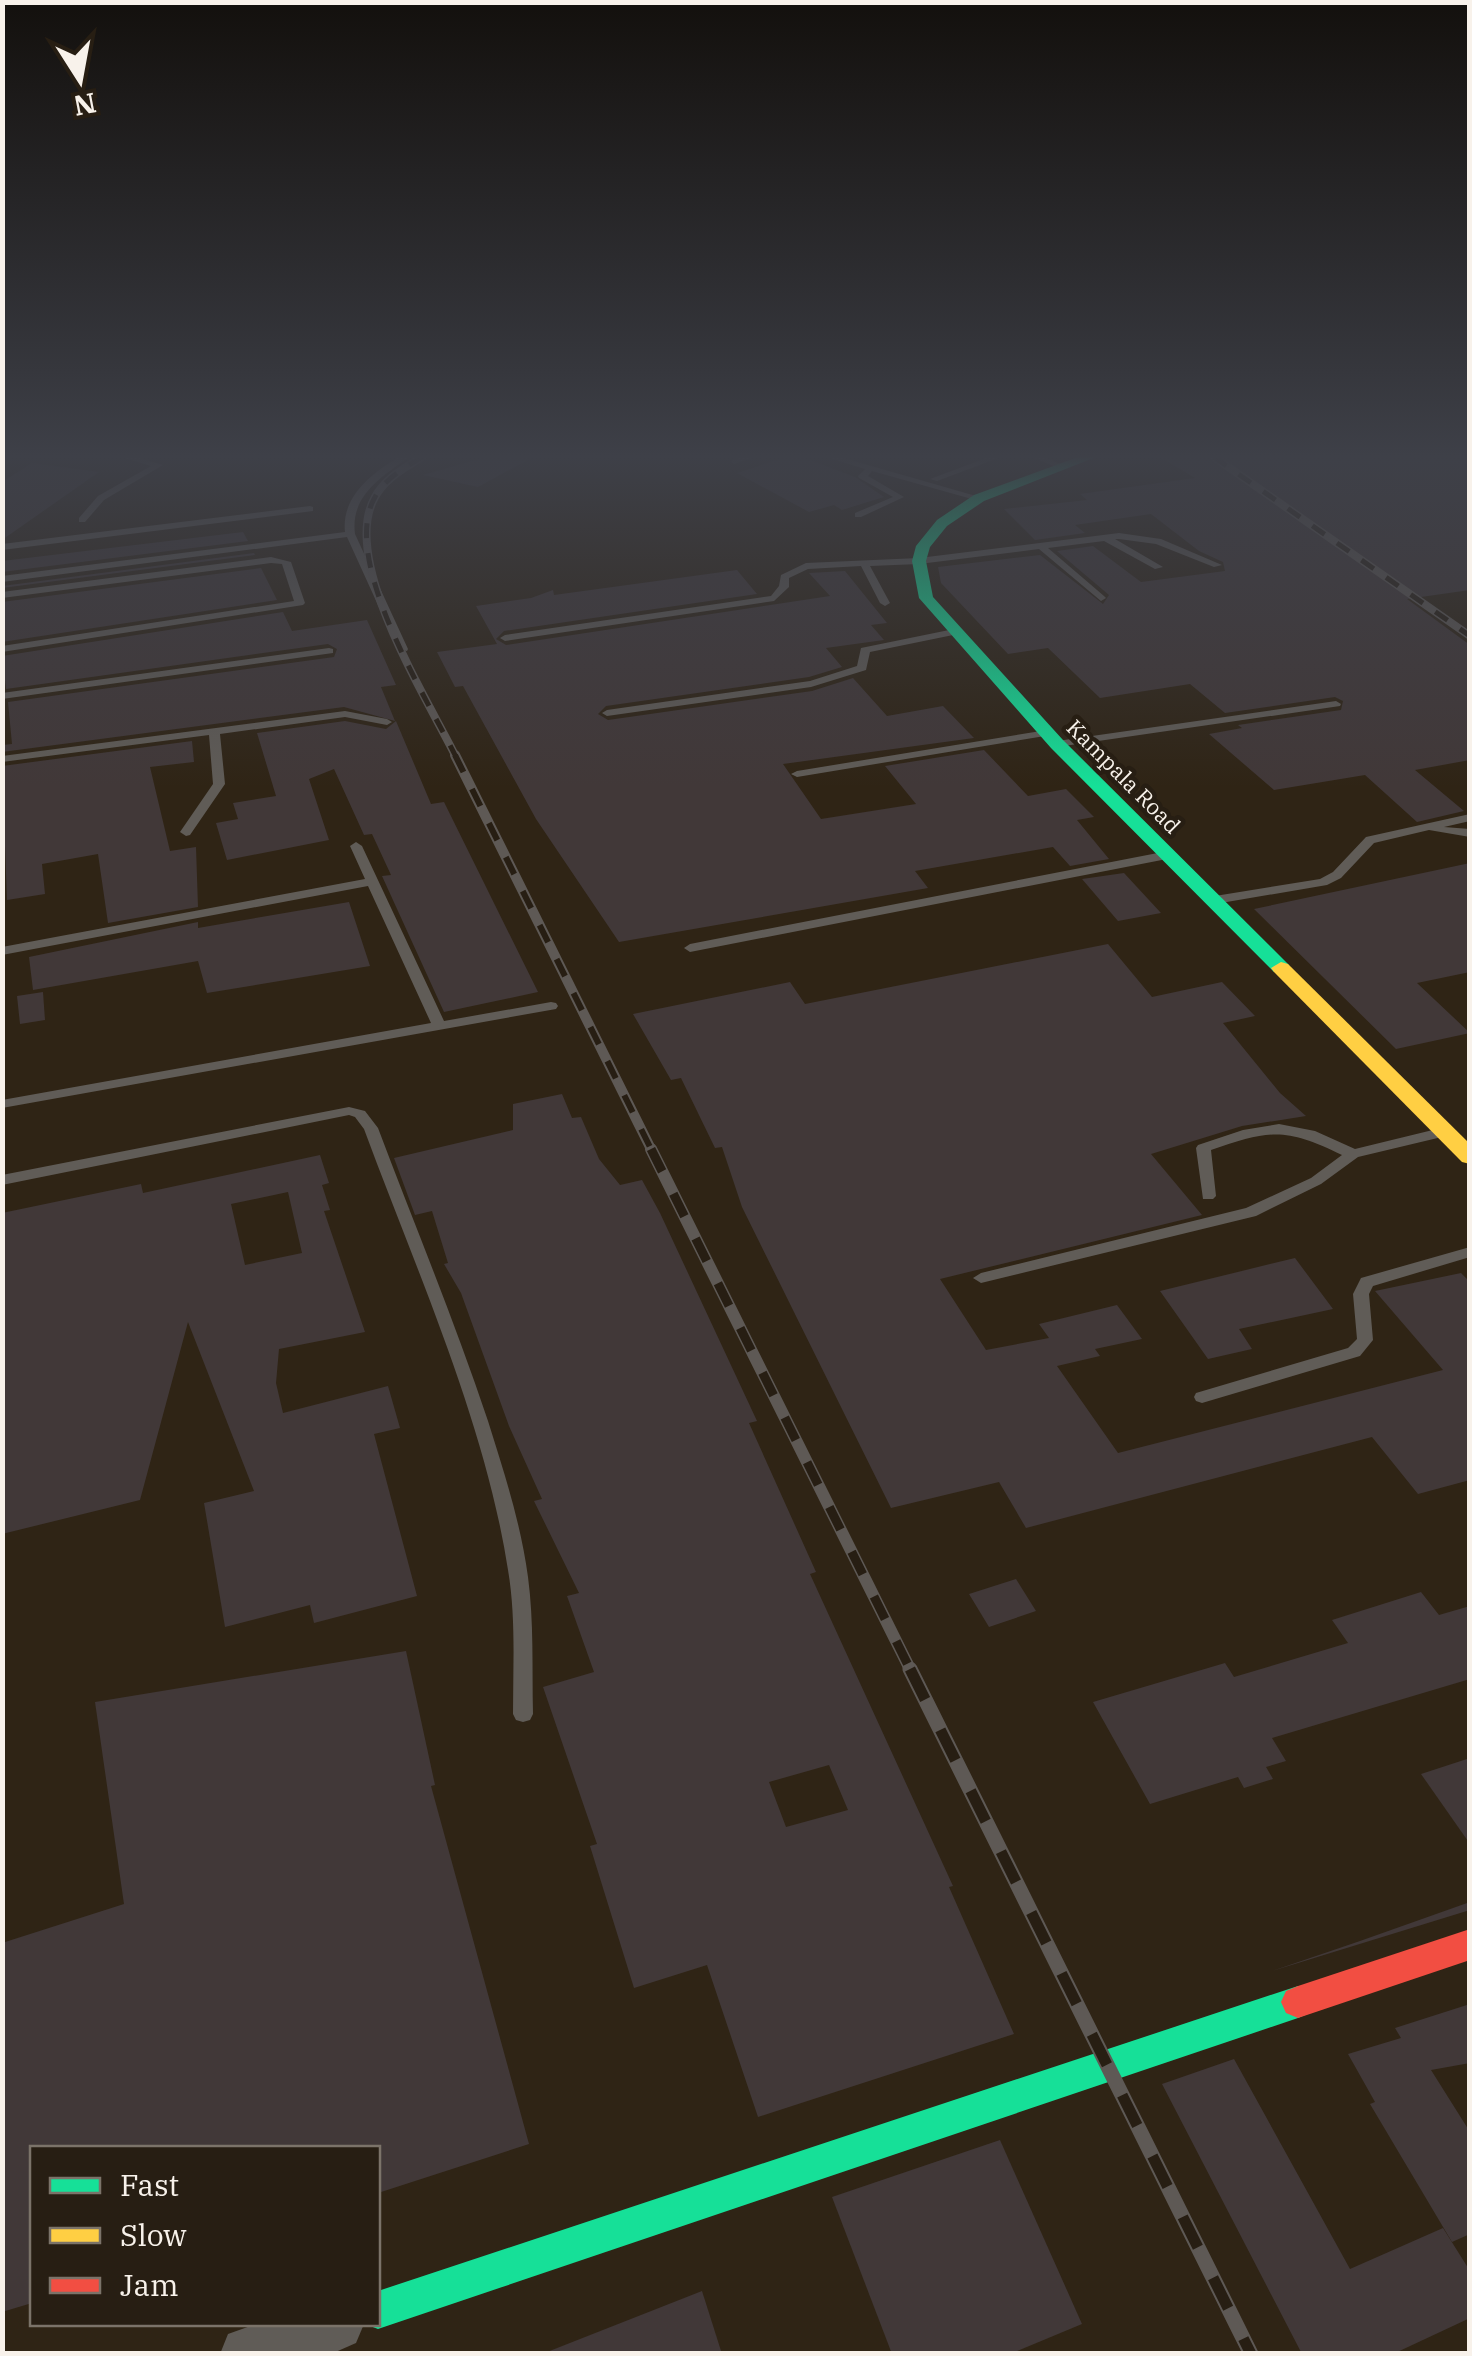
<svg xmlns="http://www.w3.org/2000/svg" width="1472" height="2356" font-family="'IBM Plex Serif',serif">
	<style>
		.built { fill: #2f2415; fill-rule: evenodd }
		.building { fill: #413838; fill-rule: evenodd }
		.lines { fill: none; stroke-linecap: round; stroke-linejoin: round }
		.lane { fill: #605c57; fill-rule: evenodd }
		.street { fill: #605c57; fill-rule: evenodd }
		.fast { fill: #16e098; fill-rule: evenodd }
		.slow { fill: #ffcf43; fill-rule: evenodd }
		.jam { fill: #f24e42; fill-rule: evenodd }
		.rail-far3-casing { stroke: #5e5955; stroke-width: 8 }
		.rail-far2-casing { stroke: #5e5955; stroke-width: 10 }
		.rail-far1-casing { stroke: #5e5955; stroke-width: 12 }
		.rail-casing { stroke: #5e5955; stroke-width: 15 }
		.rail-far3 { stroke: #271e13; stroke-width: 5; stroke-dasharray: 15; stroke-linecap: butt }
		.rail-far2 { stroke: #271e13; stroke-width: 6; stroke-dasharray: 19; stroke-linecap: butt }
		.rail-far1 { stroke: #271e13; stroke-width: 9; stroke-dasharray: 25; stroke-linecap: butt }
		.rail { stroke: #271e13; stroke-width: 11; stroke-dasharray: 34; stroke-linecap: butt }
		.labels { text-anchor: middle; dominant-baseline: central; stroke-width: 9; stroke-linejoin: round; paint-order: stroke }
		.far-street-label { font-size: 22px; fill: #f8f2eb; stroke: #271e13 }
	</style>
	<rect width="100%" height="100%" fill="#221d18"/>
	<path class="built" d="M3 457H1469V2353L3 2354ZM32 2148H378V2324H32Z"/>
	<g class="building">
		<path d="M486 457H533L478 487 423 475Z"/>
		<path d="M786 457H802L855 477 884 497 842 510 834 505 809 512 737 473Z"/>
		<path d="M1160 457H1470V590L1407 599 1470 645V760L1415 770 1464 811 1417 822 1365 775 1274 790 1209 734 1242 728 1238 725 1341 710 1343 701 1335 697 1225 713 1190 684 1100 698 1048 648 1008 654 941 583 938 567 1040 555 1103 604 1109 595 1057 551 1093 546 1141 582 1225 571 1223 562 1199 551 1151 514 1075 525 1085 533 1035 540 1004 509 1087 500 1080 494 1195 478Z"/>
		<path d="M32 463 99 472 2 540V482Z"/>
		<path d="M243 532 248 541 2 572V561Z"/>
		<path d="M254 553 255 555 2 588V586Z"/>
		<path d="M261 568 277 600 2 642V602Z"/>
		<path d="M737 570 757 594 504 631 496 639 506 645 830 596 809 573 845 571 887 623 871 625 884 640 826 648 842 667 809 677 606 706 598 714 608 720 812 691 853 678 887 716 943 706 974 738 783 764 821 819 916 804 885 766 984 750 1028 796 1066 789 1094 817 1077 820 1109 859 1070 866 1053 847 915 871 928 888 619 942 536 819 463 686 455 687 437 652 497 644 476 606 531 598 553 590 554 595Z"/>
		<path d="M283 612 292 631 367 620 396 685 381 687 395 721 344 707 2 752V745L12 744 8 702 334 657 337 649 328 644 6 689 2 656Z"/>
		<path d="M345 721 386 729 396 721 431 804 444 802 538 992 444 1012 382 876 391 875 372 834 364 835 334 769 309 779 329 840 227 860 216 823 238 819 233 803 276 796 257 733Z"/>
		<path d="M192 741 194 762 150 767 170 851 196 847 198 907 108 923 98 854 42 864 45 894 7 900 2 766Z"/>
		<path d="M1470 863V972L1417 983 1470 1033 1396 1049 1254 909Z"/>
		<path d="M1124 873 1161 913 1118 921 1082 879Z"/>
		<path d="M349 902 370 966 207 993 198 961 33 990 29 957 198 922V928Z"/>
		<path d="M1108 944 1152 997 1222 982 1255 1016 1223 1023 1280 1093 1306 1116 1242 1126 1151 1154 1202 1215 940 1279 986 1350 1049 1338 1039 1324 1117 1305 1142 1339 1095 1349 1100 1356 1057 1366 1118 1453 1443 1370 1375 1291 1461 1273 1470 1282V1480L1418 1494 1372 1437 1026 1528 999 1482 891 1508 742 1207 722 1147 715 1148 681 1078 671 1080 633 1014 790 982 805 1004Z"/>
		<path d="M43 992 45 1020 20 1024 17 996Z"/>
		<path d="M562 1094 572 1118 581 1117 599 1159 620 1185 642 1180 660 1213 757 1421 749 1423 816 1572 810 1574 953 1886 949 1887 1014 2034 758 2117 707 1965 634 1988 590 1846 597 1844 543 1687 594 1672 567 1596 579 1593 534 1501 542 1499 509 1426 461 1293 444 1264 448 1263 432 1211 415 1215 394 1158 513 1130V1104ZM829 1765 848 1810 786 1827 769 1782Z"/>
		<path d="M320 1155 329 1183 322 1185 330 1210 324 1211 365 1332 279 1349 276 1383 283 1413 388 1386 400 1428 374 1434 417 1596 314 1623 310 1605 225 1627 204 1503 254 1491 188 1322 140 1500 2 1534V1213L141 1184 143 1193ZM288 1192 302 1253 245 1265 231 1204Z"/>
		<path d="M1295 1258 1333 1309 1239 1329 1252 1349 1208 1359 1160 1291Z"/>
		<path d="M1016 1579 1036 1611 989 1627 969 1594Z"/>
		<path d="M1421 1592 1439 1615 1470 1606V1679L1272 1738 1286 1761 1266 1767 1273 1779 1244 1788 1238 1777 1150 1804 1093 1702 1225 1663 1234 1677 1348 1643 1332 1620Z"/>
		<path d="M406 1651 435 1785 431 1786 529 2144 378 2193V2148H32V2303L2 2312V1943L124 1904 95 1702Z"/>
		<path d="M1470 1758V1844L1421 1774Z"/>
		<path d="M1470 1902V1910L1272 1971 1360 1941Z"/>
		<path d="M1470 2004V2063L1431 2070 1470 2132V2234L1452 2242 1370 2104 1375 2102 1348 2054 1401 2038 1395 2028Z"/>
		<path d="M1234 2059 1350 2269 1443 2228 1470 2271V2318L1393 2354H1302L1162 2084Z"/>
		<path d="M1000 2140 1082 2324 1010 2354H892L832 2197Z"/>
		<path d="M702 2291 722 2354H547V2352Z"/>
	</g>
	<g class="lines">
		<g class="lane">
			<path d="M2 457H13L2 460Z"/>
			<path d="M121 457H136L163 465 104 500 85 522H79V518L98 496 151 466Z"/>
			<path d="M399 457H409C382 477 350 495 355 534L408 649 407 651 398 649 347 537 2 582V576L345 532C341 497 372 473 399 457Z"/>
			<path d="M740 457H754L734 464 730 461Z"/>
			<path d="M826 457H840L983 498 979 501 872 471 868 476 904 497 861 517H855V513L893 497 859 478 858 476 865 469Z"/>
			<path d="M989 457H1001L937 481 930 479Z"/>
			<path d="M1032 457H1044L1065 466 1058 468Z"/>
			<path d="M310 506 313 507V511L2 550V544Z"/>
			<path d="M1119 533 1161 539 1222 565 1214 567 1156 544 1119 539H1115L1163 567 1155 569 1104 541 1048 548 1104 596 1106 598 1101 601 1039 549 919 564 870 566 890 603 885 606 880 603 861 566 808 569 789 578V587L774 601 505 641 500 638 505 635 771 596 779 586 781 575 806 563 919 558Z"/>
			<path d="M271 557 291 562 305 603 303 605 2 652V646L294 601 282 564 271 563 2 598V592Z"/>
			<path d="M954 629 958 630V634L870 652 866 670 811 687 607 716 602 713 607 710 810 681 857 666 861 648Z"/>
			<path d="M329 648 333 649V653L2 699V693Z"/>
			<path d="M1336 701 1341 704 1340 706 1057 747 1051 744 1057 741Z"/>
			<path d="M345 711 387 719 392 722 387 725 345 717 220 734 225 784 190 835 186 836 180 832 213 784 209 735 2 762V756Z"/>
			<path d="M1047 730 1051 731V735L797 777 791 774 797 771Z"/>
			<path d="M1470 814V821L1444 827 1470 829V837L1429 830 1374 843 1341 878 1327 885 1215 904 1209 900 1215 896 1320 879 1333 872 1366 837Z"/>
			<path d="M356 842 362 846 444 1021 551 1002 556 1003 558 1006 556 1009 2 1108V1100L431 1023 368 886 2 955V947L365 879 350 846Z"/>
			<path d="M1168 851 1172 852V858L690 952 684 948 690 944Z"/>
			<path d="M349 1107 365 1111 378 1128C415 1226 455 1322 488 1421 504 1472 521 1524 528 1577 534 1622 532 1668 533 1714L530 1720 523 1722 516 1720 513 1714C513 1666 516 1617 508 1570 485 1421 416 1270 364 1129L355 1117 349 1115 2 1185V1175Z"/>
			<path d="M1279 1124 1315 1131 1355 1149 1441 1128 1448 1133 1446 1136 1358 1157 1321 1184 1256 1216 981 1283 973 1278 981 1273 1246 1208 1311 1178 1342 1155C1285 1127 1270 1130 1211 1150L1216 1196 1213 1199H1203L1196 1148 1198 1145 1243 1130Z"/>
			<path d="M1470 1247V1257L1373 1286 1369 1294 1373 1340 1360 1356 1202 1403 1196 1401 1194 1397 1196 1393 1348 1348 1357 1339 1353 1294 1361 1278Z"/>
		</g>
		<path class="street" d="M256 2324H364L356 2343 331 2354H220L228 2334Z"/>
		<g class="fast">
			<path d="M1078 457H1096L984 501 947 526 930 547 926 561 933 597 1063 740 1288 964 1291 968 1288 972H1274L1051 748 919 598 912 561 916 546 937 520 974 495Z"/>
			<path d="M1298 1986 1310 1991 1315 2002 1310 2013 1298 2018 378 2329 365 2324H378V2291Z"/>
		</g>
		<path class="slow" d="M1281 962 1288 964 1470 1144V1164L1462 1162 1274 972 1271 968Z"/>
		<path class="jam" d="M1470 1929V1960L1298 2018 1286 2013 1281 2002 1286 1991 1298 1986Z"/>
		<g class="rail-far3-casing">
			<g id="rail-far3">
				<path d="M422 457C405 468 385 478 375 497 339 560 427 698 456 757"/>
				<path d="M1214 457 1470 636"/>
			</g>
		</g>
		<g class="rail-far2-casing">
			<path id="rail-far2" d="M455 755 652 1151"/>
		</g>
		<g class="rail-far1-casing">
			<path id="rail-far1" d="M651 1149 911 1671"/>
		</g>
		<g class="rail-casing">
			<path id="rail" d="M910 1669 1251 2354"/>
		</g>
		<use href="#rail-far3" class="rail-far3"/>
		<use href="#rail-far2" class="rail-far2"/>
		<use href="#rail-far1" class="rail-far1"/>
		<use href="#rail" class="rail"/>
	</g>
	<linearGradient id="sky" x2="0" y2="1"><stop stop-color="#13100d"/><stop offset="0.58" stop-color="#3e4048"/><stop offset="1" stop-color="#3e4048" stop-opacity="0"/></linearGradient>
	<rect width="1472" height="787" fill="url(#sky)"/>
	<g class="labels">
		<g class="far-street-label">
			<text transform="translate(1124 776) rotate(45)">Kampala Road</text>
		</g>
	</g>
	<rect width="1472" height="2356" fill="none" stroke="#f8f2eb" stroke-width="10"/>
	<rect x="30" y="2146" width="350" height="180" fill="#271e13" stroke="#7b7369" stroke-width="2.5"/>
	<rect x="50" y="2178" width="50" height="15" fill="#16e098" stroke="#7b7369" stroke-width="2.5"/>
	<text x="120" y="2196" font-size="30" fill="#f8f2eb">Fast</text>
	<rect x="50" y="2228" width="50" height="15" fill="#ffcf43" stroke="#7b7369" stroke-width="2.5"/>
	<text x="120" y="2246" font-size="30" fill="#f8f2eb">Slow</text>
	<rect x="50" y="2278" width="50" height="15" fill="#f24e42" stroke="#7b7369" stroke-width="2.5"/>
	<text x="120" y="2296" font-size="30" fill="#f8f2eb">Jam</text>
	<g transform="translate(80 80) rotate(169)" stroke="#271e13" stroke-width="8" paint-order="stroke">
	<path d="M0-8L18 38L0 25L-18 38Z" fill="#f8f2eb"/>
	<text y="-15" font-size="28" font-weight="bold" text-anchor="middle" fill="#f8f2eb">N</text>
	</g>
</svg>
